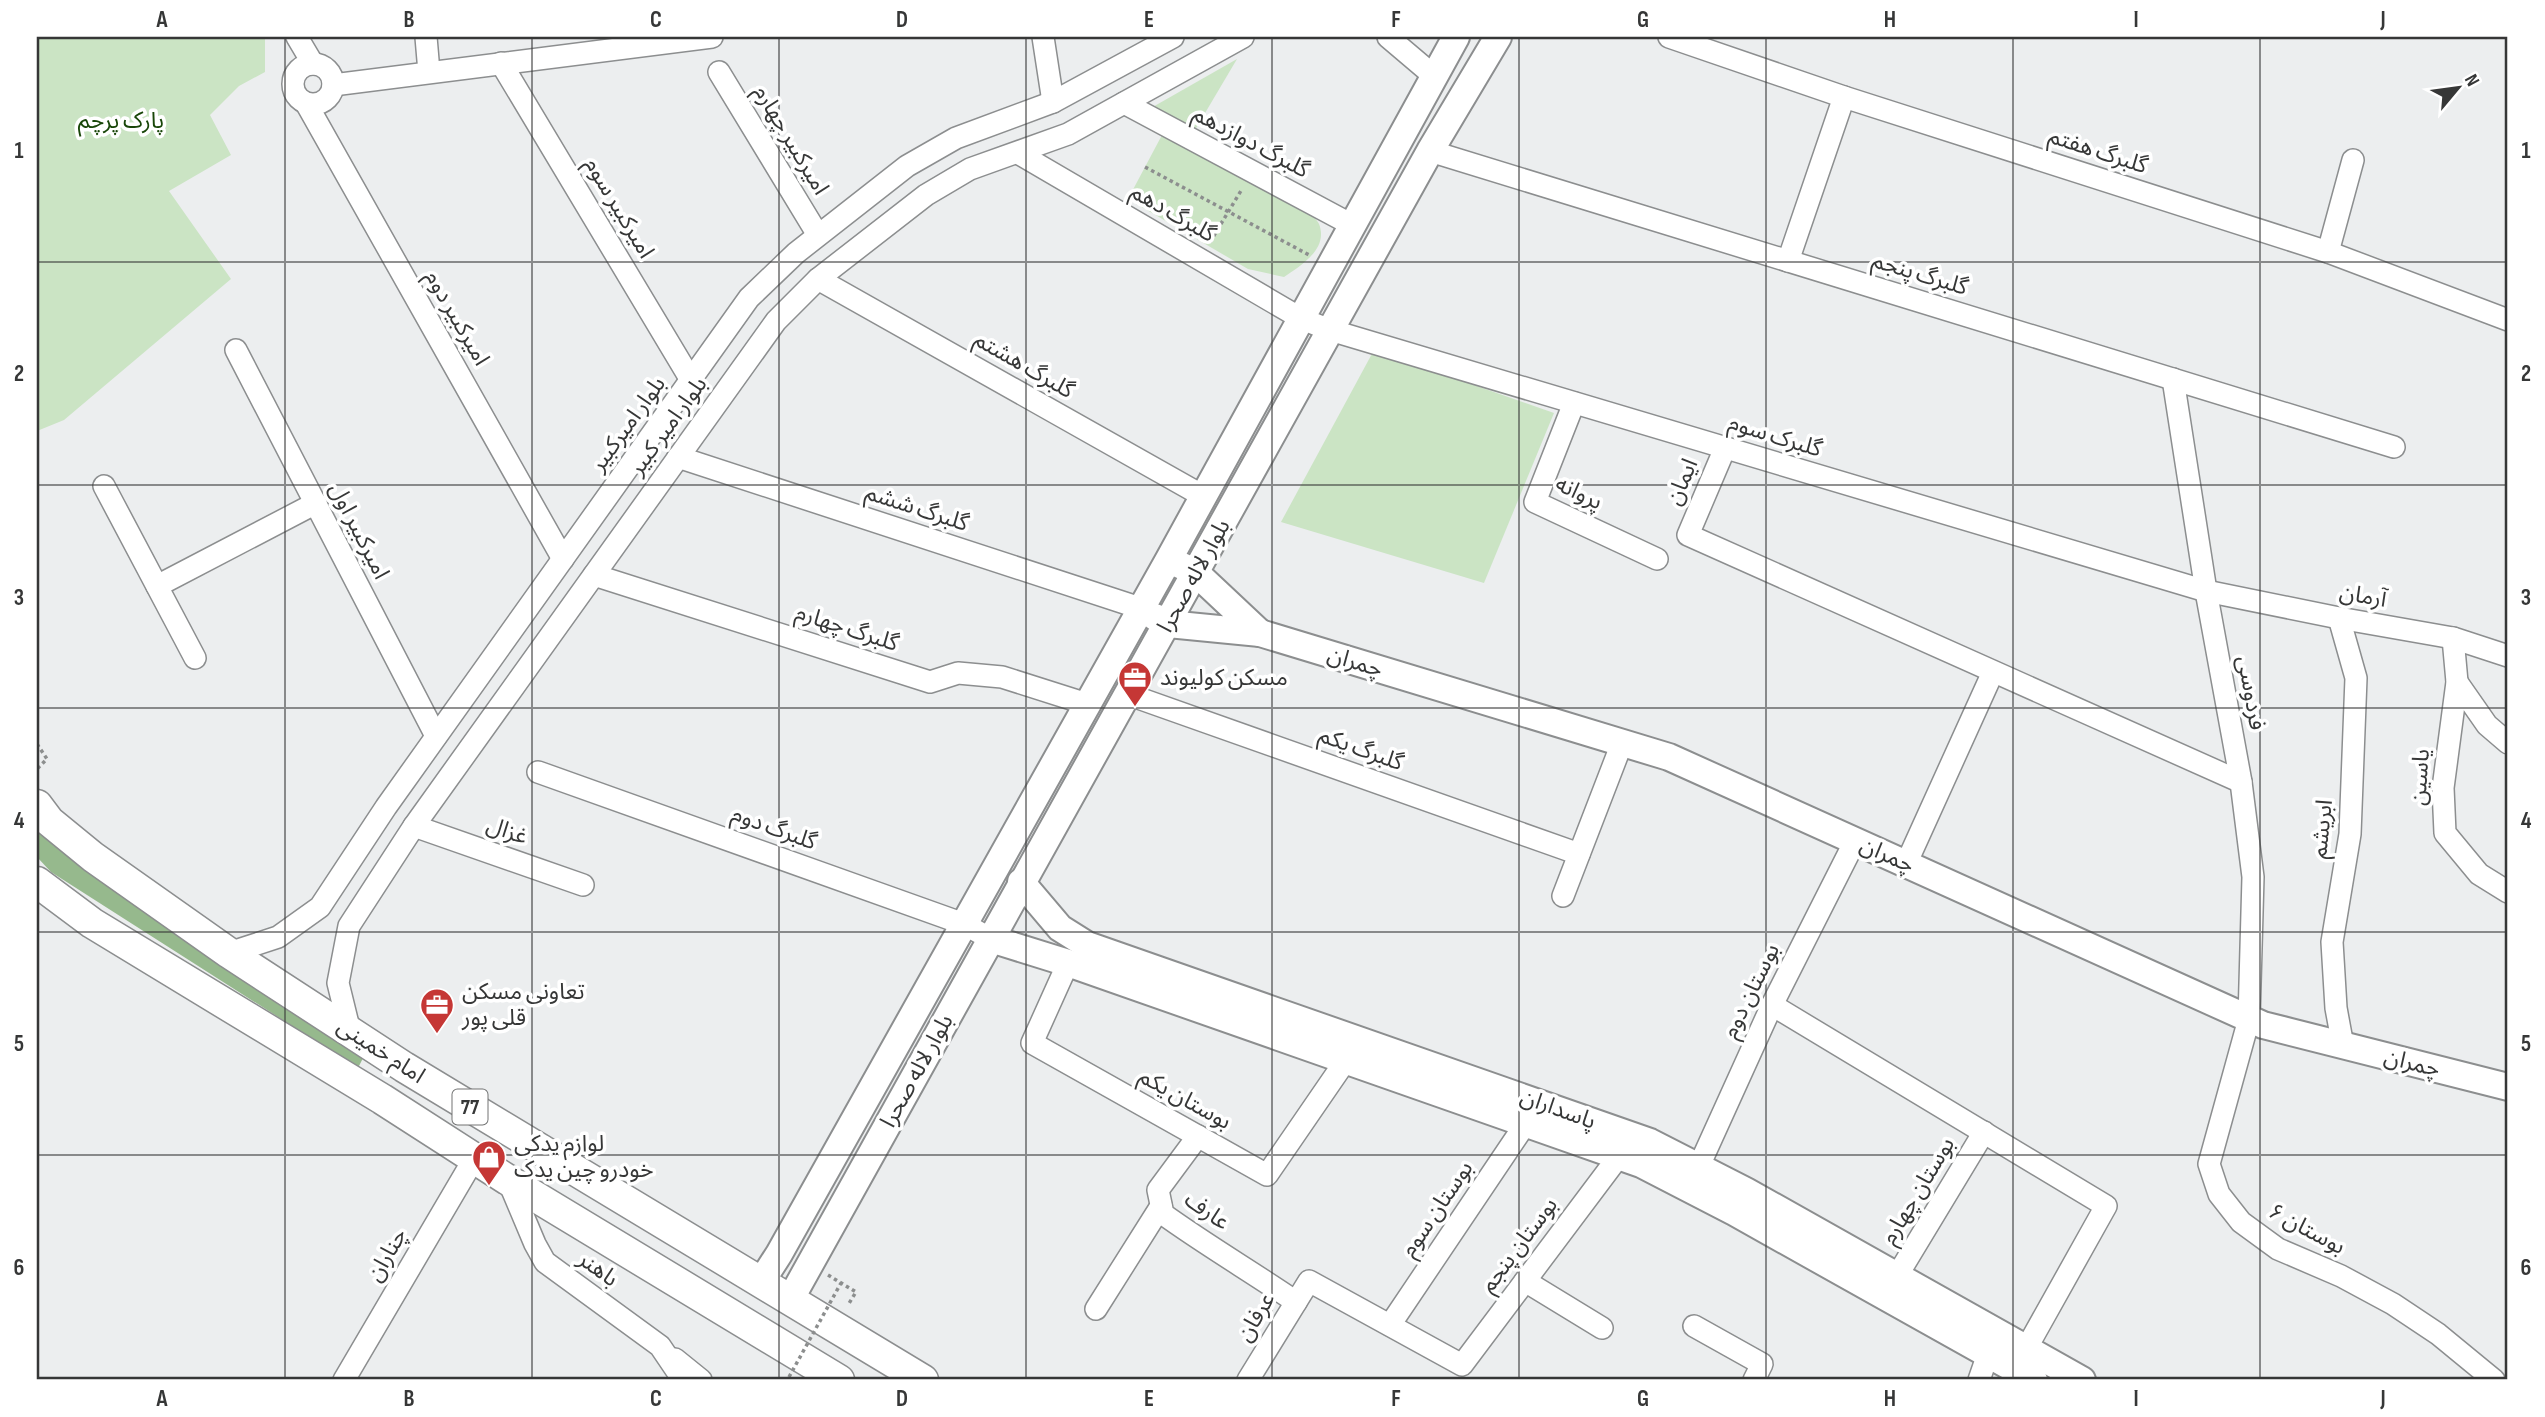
<svg xmlns="http://www.w3.org/2000/svg" width="2545" height="1417" font-family="'Sofia Sans Condensed','Noto Sans Arabic',sans-serif">
	<style>
		.green { fill: #cbe4c4 }
		.forest { fill: #96b98d }
		.lines { fill: none; stroke-linecap: round; stroke-linejoin: round }
		.minor-casing { stroke: #8c8e8f; stroke-width: 24 }
		.major-casing { stroke: #8c8e8f; stroke-width: 30 }
		.highway-casing { stroke: #8c8e8f; stroke-width: 33 }
		.path { stroke: #8c8e8e; stroke-width: 3.5; stroke-dasharray: 3.5 3.5; stroke-linecap: butt }
		.minor { stroke: #fff; stroke-width: 21 }
		.major { stroke: #fff; stroke-width: 26 }
		.highway { stroke: #fff; stroke-width: 30 }
		.path-bridge { stroke: #8c8e8e; stroke-width: 3.5; stroke-dasharray: 3.5 3.5; stroke-linecap: butt }
		.grid { fill: none; stroke: #363737; stroke-width: 2; stroke-opacity: 0.55 }
		.labels { text-anchor: middle; dominant-baseline: central; stroke-width: 7; stroke-linejoin: round; paint-order: stroke }
		.shield { fill: #fff; stroke: #727373; stroke-width: 2 }
		.shield-label { font-size: 21px; font-weight: bold; fill: #363737 }
		.park-label { font-size: 23px; fill: #184608; stroke: #fff }
		.street-label { font-size: 23px; fill: #363737; stroke: #fff }
		.poi-label { font-size: 23px; fill: #363737; stroke: #fff; text-anchor: start }
		.neatline { fill: none; stroke: #363737; stroke-width: 2.5 }
		.grid-label { font-size: 23px; text-anchor: middle; font-weight: bold; fill: #363737 }
	</style>
	<rect width="100%" height="100%" fill="#eceeef"/>
	<g class="green">
		<path d="M37 37H265V72L239 86 210 115 231 155 169 191 231 279 64 420 37 431Z"/>
		<path d="M1237 59 1195 130 1151 108Z"/>
		<path d="M1162 135 1304 208C1308 212 1317 219 1319 224 1329 249 1300 266 1284 277L1248 269 1128 199Z"/>
		<path d="M1374 350 1554 413 1484 583 1281 522Z"/>
	</g>
	<path class="forest" d="M37 827 53 845 365 1054 358 1068 51 872 37 857Z"/>
	<g class="lines">
		<g class="minor-casing">
			<g id="minor">
				<path d="M297 37 313 64"/>
				<path d="M426 37 429 72"/>
				<path d="M1043 37 1053 102"/>
				<path d="M1388 37 1434 76"/>
				<path d="M1669 37 1844 97 2328 252 2508 320"/>
				<path d="M501 63 691 380"/>
				<circle cx="313" cy="84" r="20"/>
				<path d="M719 72 818 235"/>
				<path d="M333 85 712 37"/>
				<path d="M306 103 563 559"/>
				<path d="M1124 103 1354 226"/>
				<path d="M1430 151 2394 447"/>
				<path d="M1018 153 1302 319 1330 330 2206 591 2339 618 2453 638 2508 656"/>
				<path d="M2328 252 2353 160"/>
				<path d="M1788 261 1844 97"/>
				<path d="M818 279 1203 496"/>
				<path d="M236 350 436 736"/>
				<path d="M2173 379 2206 591 2241 782 2253 877 2249 1019 2209 1164 2219 1194 2241 1222 2278 1249 2341 1276 2393 1304 2438 1334 2494 1380"/>
				<path d="M1574 403 1535 502 1657 559"/>
				<path d="M1725 448 1688 535 2241 782"/>
				<path d="M678 457 1140 608"/>
				<path d="M104 486 195 658"/>
				<path d="M594 575 930 682 958 673 1002 677 1087 704"/>
				<path d="M157 586 316 503"/>
				<path d="M2339 618 2356 678 2350 834 2332 942 2336 1008 2343 1046"/>
				<path d="M2453 638 2457 682 2443 788 2445 833 2479 874 2508 892"/>
				<path d="M2457 682 2487 725 2508 743"/>
				<path d="M1127 694 1579 854"/>
				<path d="M538 772 964 924 991 939"/>
				<path d="M414 826 583 885"/>
				<path d="M1906 864 1993 672"/>
				<path d="M1563 896 1622 743"/>
				<path d="M229 953 278 937 320 907 386 807 749 298 796 253 907 166 956 138 1053 102 1173 37"/>
				<path d="M1068 963 1032 1043 1267 1175 1346 1060"/>
				<path d="M1772 1005 2106 1206 2026 1349"/>
				<path d="M350 1032 338 983 349 926 414 826 776 321 818 279 926 195 970 169 1068 134 1243 37"/>
				<path d="M1198 1136 1158 1190 1163 1214C1206 1245 1252 1272 1296 1302"/>
				<path d="M1699 1166 1772 1005 1855 841"/>
				<path d="M508 1180 535 1244 545 1262 660 1346 683 1380"/>
				<path d="M1897 1276 1984 1132"/>
				<path d="M1525 1281 1602 1328"/>
				<path d="M1096 1309 1161 1206"/>
				<path d="M1390 1325 1526 1123"/>
				<path d="M1694 1326 1762 1364 1754 1380"/>
				<path d="M675 1359 701 1380"/>
				<path d="M344 1380 475 1157"/>
				<path d="M1248 1380 1309 1281 1462 1365 1619 1156"/>
				<path d="M1979 1380 1988 1354"/>
			</g>
		</g>
		<g class="major-casing">
			<g id="major">
				<path d="M1155 617 1168 624 1260 633 1195 572 1180 565"/>
				<path d="M1260 633 1669 757 2263 1025 2508 1087"/>
				<path d="M1021 882 1060 928 1087 945 1650 1142 1746 1191 2082 1380"/>
				<path d="M991 939 1068 963 1641 1164 1734 1212 2034 1380"/>
				<path d="M761 1282 779 1254 1169 559 1456 37"/>
				<path d="M790 1300 1430 151 1498 37"/>
			</g>
		</g>
		<g class="highway-casing">
			<g id="highway">
				<path d="M37 805 49 821 93 857 229 953 404 1067 923 1380"/>
				<path d="M37 882 92 923 382 1099 508 1180 839 1380"/>
			</g>
		</g>
		<g class="path">
			<path d="M1145 167 1311 256"/>
			<path d="M1210 242 1242 189"/>
			<path d="M37 744 47 759 37 769"/>
			<path d="M828 1275 856 1292 848 1305"/>
		</g>
		<use href="#minor" class="minor"/>
		<use href="#major" class="major"/>
		<use href="#highway" class="highway"/>
		<path class="path-bridge" d="M789 1377 841 1283"/>
	</g>
	<path class="grid" d="M285 37V1380M532 37V1380M779 37V1380M1026 37V1380M1272 37V1380M1519 37V1380M1766 37V1380M2013 37V1380M2260 37V1380M37 262H2508M37 485H2508M37 708H2508M37 932H2508M37 1155H2508"/>
	<defs>
		<g id="office-pin" transform="scale(1.75)"><path d="M0 17L-7.5 6A9.5 9.5 0 1 1 7.5 6Z" fill="#c53735" stroke="#fff"/><path d="M-6-3h4V-5.5h4V-3h4V5H-6ZM-1-4.5V-3h2v-1.5ZM-6 0V1H6V0Z" fill="#fff"/></g>
		<g id="shop-pin" transform="scale(1.75)"><path d="M0 17L-7.5 6A9.5 9.5 0 1 1 7.5 6Z" fill="#c53735" stroke="#fff"/><path d="M-5-2.5h2.3a2.7 3.5 0 0 1 5.4 0H5L5.5 6h-11ZM-1.5-2.5h3a1.5 2.3 0 0 0-3 0Z" fill="#fff"/></g>
	</defs>
	<g fill-rule="evenodd">
		<use href="#office-pin" x="1135" y="678"/>
		<use href="#office-pin" x="437" y="1005"/>
		<use href="#shop-pin" x="489" y="1157"/>
	</g>
	<g class="labels">
		<rect class="shield" x="452.5" y="1089.5" width="35" height="35" rx="5"/>
		<g class="shield-label">
			<text x="470" y="1107">77</text>
		</g>
		<g class="park-label">
			<text x="121" y="121">پارک پرچم</text>
		</g>
		<g class="street-label">
			<text transform="translate(791 140) rotate(59)">امیرکبیر چهارم</text>
			<text transform="translate(1251 142) rotate(28)">گلبرگ دوازدهم</text>
			<text transform="translate(2098 151) rotate(18)">گلبرگ هفتم</text>
			<text transform="translate(619 208) rotate(59)">امیرکبیر سوم</text>
			<text transform="translate(1173 213) rotate(30)">گلبرگ دهم</text>
			<text transform="translate(1920 274) rotate(17)">گلبرگ پنجم</text>
			<text transform="translate(457 318) rotate(60)">امیرکبیر دوم</text>
			<text transform="translate(1024 365) rotate(30)">گلبرگ هشتم</text>
			<text transform="translate(628 424) rotate(-54)">بلوار امیرکبیر</text>
			<text transform="translate(668 426) rotate(-54)">بلوار امیر کبیر</text>
			<text transform="translate(1775 436) rotate(17)">گلبرک سوم</text>
			<text transform="translate(1682 482) rotate(-67)">ایمان</text>
			<text transform="translate(1579 493) rotate(26)">پروانه</text>
			<text transform="translate(917 508) rotate(18)">گلبرگ ششم</text>
			<text transform="translate(359 531) rotate(63)">امیرکبیر اول</text>
			<text transform="translate(1194 576) rotate(-61)">بلوار لاله صحرا</text>
			<text transform="translate(2363 596) rotate(10)">آرمان</text>
			<text transform="translate(847 628) rotate(18)">گلبرگ چهارم</text>
			<text transform="translate(1355 662) rotate(17)">چمران</text>
			<text transform="translate(2251 693) rotate(80)">فردوسی</text>
			<text transform="translate(1361 749) rotate(20)">گلبرگ یکم</text>
			<text transform="translate(2420 777) rotate(-86)">یاسین</text>
			<text transform="translate(774 828) rotate(20)">گلبرگ دوم</text>
			<text transform="translate(2322 829) rotate(-84)">ابریشم</text>
			<text transform="translate(507 831) rotate(19)">غزال</text>
			<text transform="translate(1887 855) rotate(24)">چمران</text>
			<text transform="translate(1751 991) rotate(-64)">بوستان دوم</text>
			<text transform="translate(381 1051) rotate(33)">امام خمینی</text>
			<text transform="translate(2412 1063) rotate(14)">چمران</text>
			<text transform="translate(917 1071) rotate(-61)">بلوار لاله صحرا</text>
			<text transform="translate(1185 1099) rotate(29)">بوستان یکم</text>
			<text transform="translate(1558 1109) rotate(20)">پاسداران</text>
			<text transform="translate(1918 1191) rotate(-59)">بوستان چهارم</text>
			<text transform="translate(1437 1209) rotate(-56)">بوستان سوم</text>
			<text transform="translate(1207 1211) rotate(35)">عارف</text>
			<text transform="translate(2307 1229) rotate(28)">بوستان ۶</text>
			<text transform="translate(1519 1245) rotate(-53)">بوستان پنجم</text>
			<text transform="translate(387 1255) rotate(-60)">چناران</text>
			<text transform="translate(598 1269) rotate(36)">باهنر</text>
			<text transform="translate(1256 1317) rotate(-59)">عرفان</text>
		</g>
		<g class="poi-label">
			<text x="1160" y="678">مسکن کولیوند</text>
			<text x="462" y="992">تعاونی مسکن<tspan x="462" dy="26">قلی پور</tspan></text>
			<text x="514" y="1144">لوازم یدکی<tspan x="514" dy="26">خودرو چین یدک</tspan></text>
		</g>
	</g>
	<rect width="2545" height="1417" fill="none" stroke="#ffffff" stroke-width="77"/>
	<g transform="translate(2458 88) rotate(61)" stroke="#ffffff" stroke-width="5" paint-order="stroke">
	<path d="M0-5L12 26L0 18L-12 26Z" fill="#363737"/>
	<text y="-10" font-size="19" font-weight="bold" text-anchor="middle" fill="#363737">N</text>
	</g>
	<rect x="38" y="38" width="2468" height="1340" class="neatline"/>
	<g class="grid-label">
		<text x="162" y="27">A</text>
		<text x="409" y="27">B</text>
		<text x="656" y="27">C</text>
		<text x="902" y="27">D</text>
		<text x="1149" y="27">E</text>
		<text x="1396" y="27">F</text>
		<text x="1643" y="27">G</text>
		<text x="1890" y="27">H</text>
		<text x="2136" y="27">I</text>
		<text x="2383" y="27">J</text>
		<text x="19" y="158">1</text>
		<text x="2526" y="158">1</text>
		<text x="19" y="381">2</text>
		<text x="2526" y="381">2</text>
		<text x="19" y="605">3</text>
		<text x="2526" y="605">3</text>
		<text x="19" y="828">4</text>
		<text x="2526" y="828">4</text>
		<text x="19" y="1051">5</text>
		<text x="2526" y="1051">5</text>
		<text x="19" y="1275">6</text>
		<text x="2526" y="1275">6</text>
		<text x="162" y="1406">A</text>
		<text x="409" y="1406">B</text>
		<text x="656" y="1406">C</text>
		<text x="902" y="1406">D</text>
		<text x="1149" y="1406">E</text>
		<text x="1396" y="1406">F</text>
		<text x="1643" y="1406">G</text>
		<text x="1890" y="1406">H</text>
		<text x="2136" y="1406">I</text>
		<text x="2383" y="1406">J</text>
	</g>
</svg>
